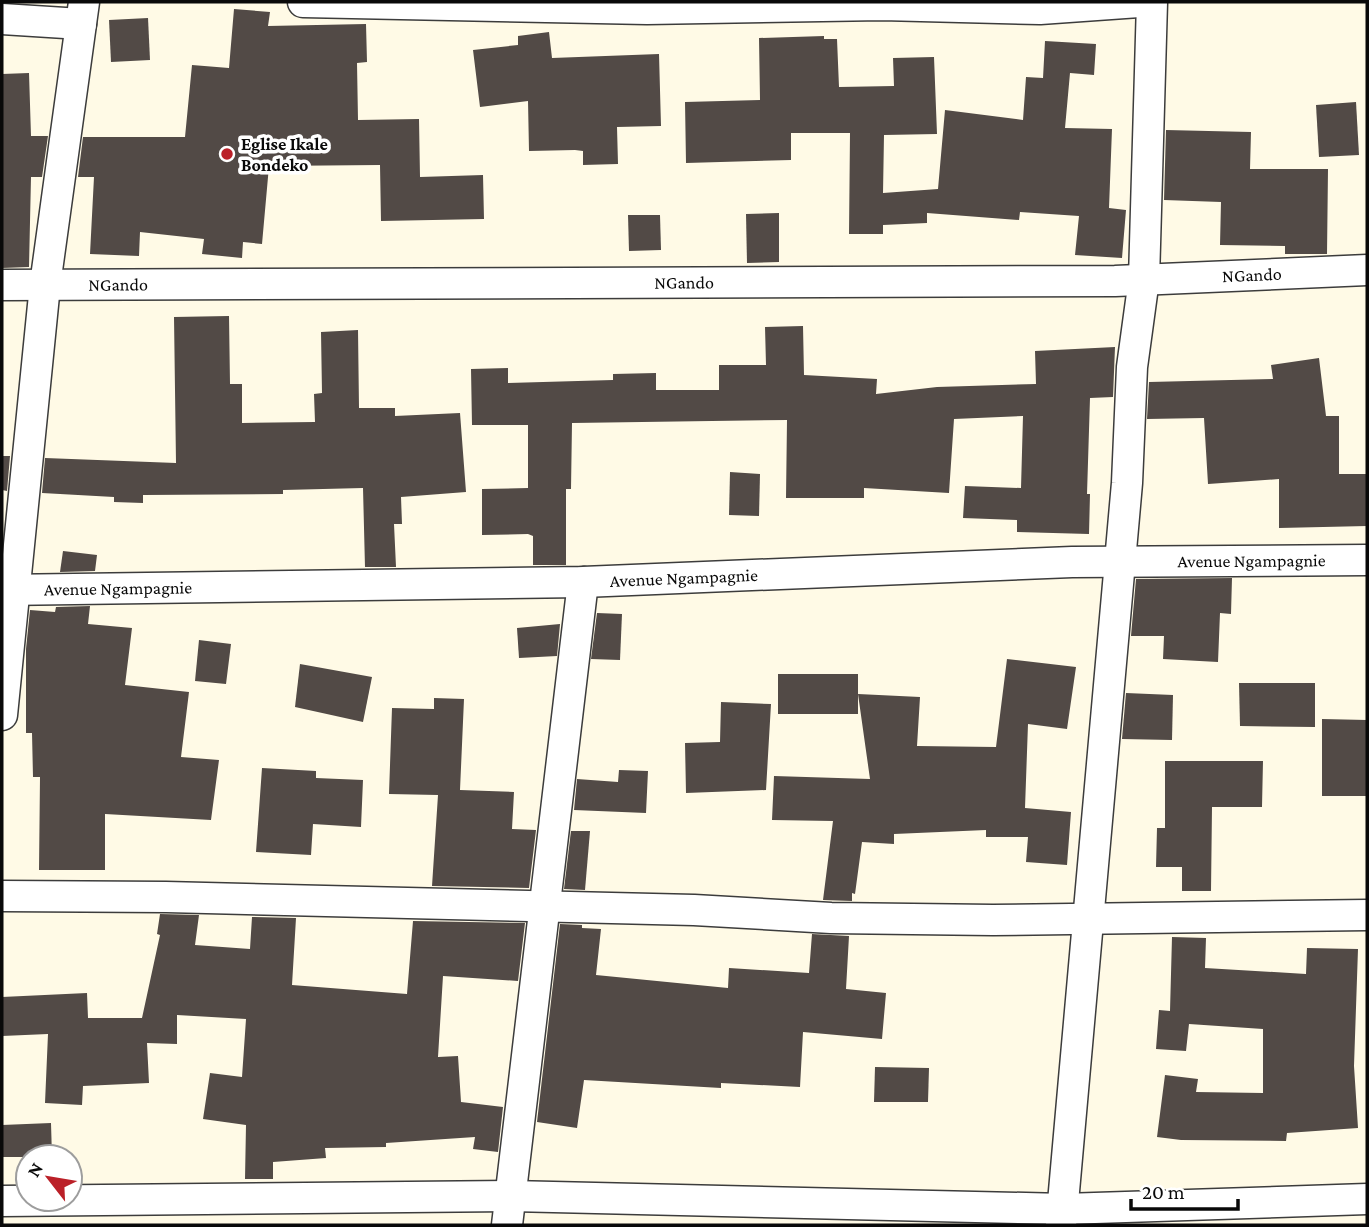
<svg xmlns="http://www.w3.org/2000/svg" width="1369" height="1227" font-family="'Crimson Pro',serif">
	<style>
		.building { fill: #524a46 }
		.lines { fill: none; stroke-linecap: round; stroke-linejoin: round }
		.street-casing { stroke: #3c3c3c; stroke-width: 33 }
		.street { stroke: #fff; stroke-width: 30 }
		.poi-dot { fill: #bb2028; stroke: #fff; stroke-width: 2.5 }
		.labels { text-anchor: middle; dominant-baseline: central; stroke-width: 7; stroke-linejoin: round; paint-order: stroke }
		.poi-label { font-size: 18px; font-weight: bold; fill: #090909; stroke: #fff; text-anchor: start }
		.street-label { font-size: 18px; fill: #090909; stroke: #fff }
	</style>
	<rect width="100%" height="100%" fill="#fffae6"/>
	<g class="building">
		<path d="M234 9 270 12 268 26 366 24 367 62 357 63 358 120 419 119 420 177 483 175 484 219 381 221 380 165 269 166 262 244 243 242 242 258 202 254 204 239 140 232 139 256 90 254 94 177H78L83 137H185L192 65 229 68Z"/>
		<path d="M148 18 150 60 111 62 109 20Z"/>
		<path d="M549 32 552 58 659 54 661 126 617 127 618 164 583 165V151L575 150 529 151 528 101 480 107 473 50 518 45V36Z"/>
		<path d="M824 36V39H837L839 87 894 86 893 58 934 57 937 134 884 135 883 193 938 189 945 110 1023 120 1026 77 1043 78 1045 41 1096 44 1094 75 1070 73 1065 128 1112 129 1109 208 1126 210 1122 258 1075 255 1079 216 1020 212 1019 220 927 213V223L883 225V234H849L850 133H791V160L686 163 685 102 760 100 759 38Z"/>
		<path d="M29 73 31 136H48L42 177H31L29 267 2 268V74Z"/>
		<path d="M1356 102 1359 155 1319 157 1316 105Z"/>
		<path d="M1166 130 1251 132 1250 169H1328L1327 254H1285V246L1220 245 1221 202 1164 200Z"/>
		<path d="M779 213V262L747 263 746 214Z"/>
		<path d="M628 215H660L661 250 629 251Z"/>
		<path d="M229 316 230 384H242V423L315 422 314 394 322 393 321 332 358 330 359 408H395V416L460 413 466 492 401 497 402 524H394L396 567H365L363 488 283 490V494L143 495V503L114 502V497L42 493 45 458 176 463 174 317Z"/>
		<path d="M803 326 804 375 877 379 876 394 937 387 1036 384 1035 351 1115 347 1113 397 1090 398 1087 494H1090L1089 534 1017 532V520L963 518 965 486 1021 488 1023 416 954 419 949 493 864 488V498H786L787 420 572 423 571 489H566V565H533V536L528 534 482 535V489L528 488V425H472L471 369 508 368V383L613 380V374L656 373V390H719V365H766L765 327Z"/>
		<path d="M1319 358 1326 416H1339V474H1367V526L1279 528V479L1208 484 1204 418 1147 419 1149 382 1273 379 1271 365Z"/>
		<path d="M2 456H10L7 491 2 490Z"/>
		<path d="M730 472 760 474 759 516 729 515Z"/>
		<path d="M63 551 97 555 95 571 60 572Z"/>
		<path d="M1232 578 1231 614 1220 613 1218 662 1163 659 1164 636H1131L1136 579Z"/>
		<path d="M90 606 88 624 132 628 125 685 189 692 181 757 219 760 211 820 105 814V870H39L40 777H33L32 733H26V649L30 610 55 612 56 607Z"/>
		<path d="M597 613 622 614 620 660 591 659Z"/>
		<path d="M560 624 557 656 519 658 517 628Z"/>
		<path d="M199 640 231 644 226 684 195 681Z"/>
		<path d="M1007 659 1076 667 1067 729 1028 724 1025 808 1071 812 1067 865 1026 862 1028 837H986V830L894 834V844L862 842 855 894 852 893V901L823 900 833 821 772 820 774 776 870 779 858 694 920 697 917 746 996 747Z"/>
		<path d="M300 664 372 677 363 722 295 707Z"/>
		<rect x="778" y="674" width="80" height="40"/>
		<path d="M1239 683H1315V727L1240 726Z"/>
		<path d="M1126 693 1173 695 1172 740 1122 739Z"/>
		<path d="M434 698 464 699 460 790 514 792 512 829 536 830 529 888 432 886 438 795 389 794 392 708 434 709Z"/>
		<path d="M721 702 771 704 766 790 686 793 685 743 720 742Z"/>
		<path d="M1322 719 1367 720V796H1322Z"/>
		<path d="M1165 761H1263L1262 807H1212L1211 891H1182V867H1156L1157 828H1165Z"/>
		<path d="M262 768 316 771V778L363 780 361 827 313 824 311 855 256 852Z"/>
		<path d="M619 770 648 771 646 813 574 810 577 779 618 782Z"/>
		<path d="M571 831H590L585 890 564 889Z"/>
		<path d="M160 914 199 915 195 945 250 949 252 917 296 918 292 985 407 994 413 921 525 923 518 981 443 976 438 1057 458 1056 461 1102 503 1107 498 1152 473 1149 475 1137 386 1143V1147L325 1148 326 1158 273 1162V1179H245L246 1125 203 1119 210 1073 242 1077 246 1019 177 1015V1044L147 1043 149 1083 83 1086 82 1105 45 1103 48 1034 2 1036V997L87 993 88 1018H142L160 935 157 934Z"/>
		<path d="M560 924 582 925V928L601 929 596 975 728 988 729 968 809 973 812 934 849 936 846 989 886 993 882 1039 803 1032 800 1087 721 1083V1088L584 1080 577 1128 537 1122Z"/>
		<path d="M1172 937 1206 938 1205 968 1306 974 1307 948 1358 949 1354 1066 1358 1128 1287 1133 1286 1141 1181 1140 1157 1137 1165 1075 1198 1079 1196 1092 1263 1093V1029L1189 1024 1186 1051 1156 1049 1159 1010 1170 1011Z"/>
		<path d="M875 1067 929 1068 928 1102H874Z"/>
		<path d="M51 1123 52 1157H2V1125Z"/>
	</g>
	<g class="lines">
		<g class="street-casing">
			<g id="street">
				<path d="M303 2 647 9 882 5 1040 9 1139 2"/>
				<path d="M2 19 81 24"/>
				<path id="s1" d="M2 285 1115 281 1367 270"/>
				<path id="s2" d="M2 590 583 582 1072 562 1367 560"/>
				<path d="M2 715 45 285 84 2"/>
				<path d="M2 896 166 897 694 910 831 918 993 920 1367 915"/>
				<path d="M2 1201 511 1196 1064 1209 1367 1199"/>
				<path d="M507 1225 583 582"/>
				<path d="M1061 1225 1127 483 1132 367 1144 279 1152 2"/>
			</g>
		</g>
		<use href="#street" class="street"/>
	</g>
	<circle class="poi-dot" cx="227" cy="154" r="7"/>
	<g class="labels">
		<g class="poi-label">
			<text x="241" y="144">Eglise Ikale<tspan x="241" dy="21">Bondeko</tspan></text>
		</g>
		<g class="street-label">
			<text stroke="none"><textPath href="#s1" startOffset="1250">NGando</textPath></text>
			<text stroke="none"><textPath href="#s1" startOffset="682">NGando</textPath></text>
			<text stroke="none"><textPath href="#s1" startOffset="116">NGando</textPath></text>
			<text stroke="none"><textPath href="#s2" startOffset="1250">Avenue Ngampagnie</textPath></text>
			<text stroke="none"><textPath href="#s2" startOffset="682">Avenue Ngampagnie</textPath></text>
			<text stroke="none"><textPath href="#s2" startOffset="116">Avenue Ngampagnie</textPath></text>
		</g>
	</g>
	<rect width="1369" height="1227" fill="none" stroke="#090909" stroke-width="7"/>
	<g transform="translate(49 1178) rotate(301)"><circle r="33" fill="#ffffff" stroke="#9d9d9d" stroke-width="2"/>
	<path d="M0-5L12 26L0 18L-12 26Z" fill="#bb2028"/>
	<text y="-10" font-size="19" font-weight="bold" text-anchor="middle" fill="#090909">N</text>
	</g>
	<path d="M1131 1199v10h107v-10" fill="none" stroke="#090909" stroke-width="3.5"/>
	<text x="1142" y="1199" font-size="21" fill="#090909" stroke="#ffffff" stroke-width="5" paint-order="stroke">20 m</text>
</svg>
